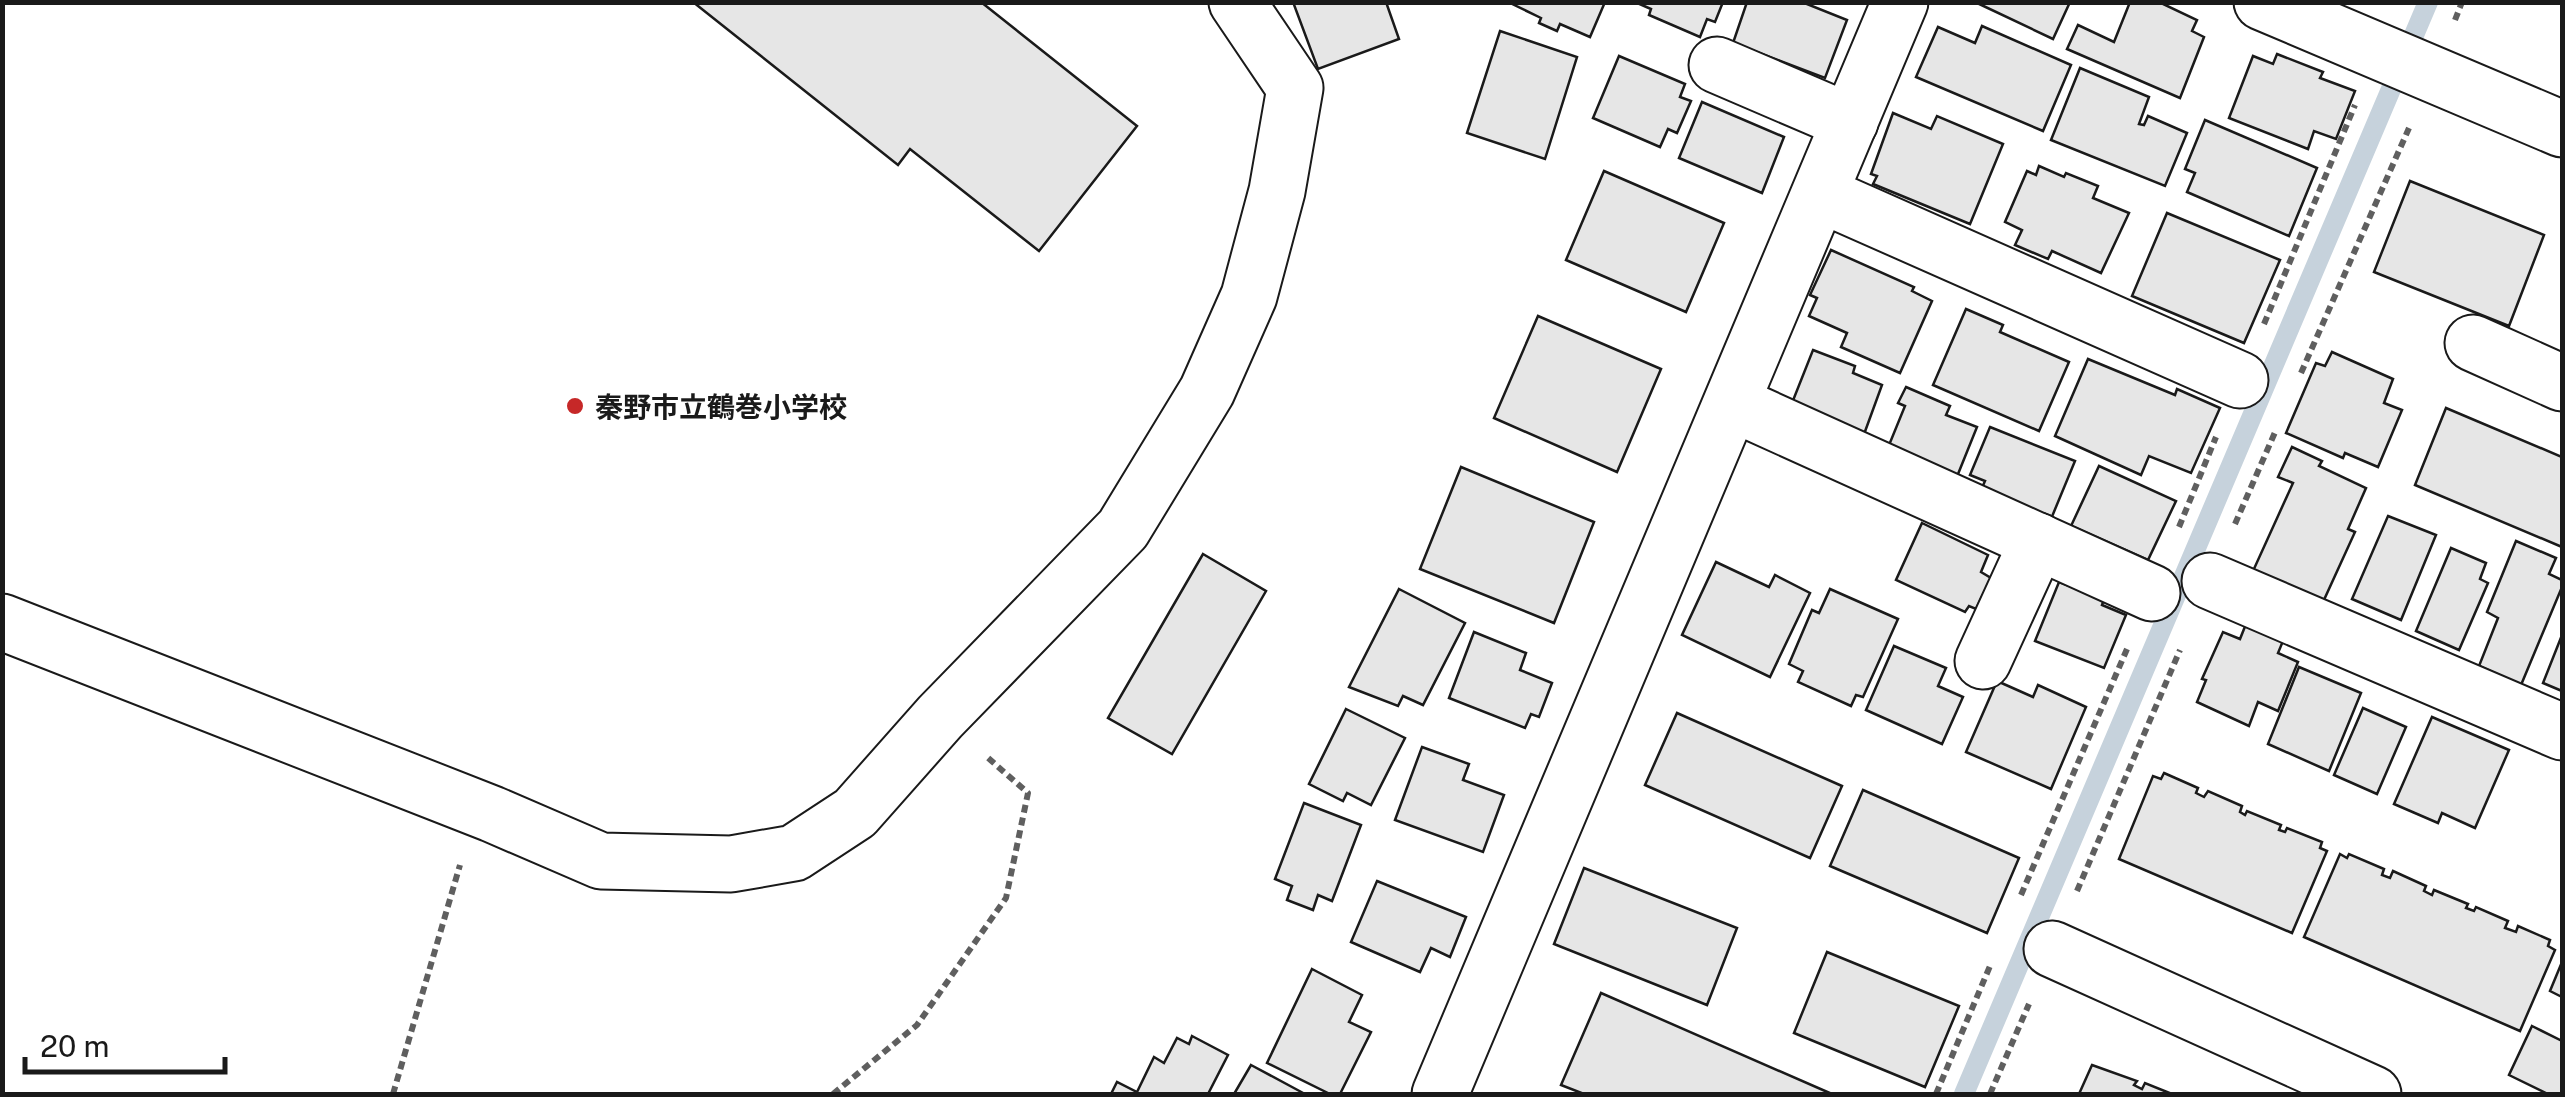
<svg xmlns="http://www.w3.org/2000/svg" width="2565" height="1097" font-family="'Public Sans','Noto Sans JP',sans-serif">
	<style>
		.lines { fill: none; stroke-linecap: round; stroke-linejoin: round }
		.stream { stroke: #c6d2dc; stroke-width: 20 }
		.building { fill: #e6e6e6; stroke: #1a1a1a; stroke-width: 2.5 }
		.minor-casing { stroke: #1a1a1a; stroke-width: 59 }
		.path { stroke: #5f5f5f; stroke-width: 6; stroke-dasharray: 8 5; stroke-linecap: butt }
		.minor { stroke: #fff; stroke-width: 55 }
		.poi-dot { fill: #c62828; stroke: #fff; stroke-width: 4 }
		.labels { text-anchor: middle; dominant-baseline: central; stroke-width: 8; stroke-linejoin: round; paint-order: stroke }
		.poi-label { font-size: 28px; font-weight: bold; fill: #1a1a1a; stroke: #fff; text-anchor: start }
	</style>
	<rect width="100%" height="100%" fill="#fff"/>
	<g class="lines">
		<path class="stream" d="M1964 1094 2428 2"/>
	</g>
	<g class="building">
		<path d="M693 2H981L1137 126 1039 251 910 149 898 165Z"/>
		<path d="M1293 2H1386L1399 39 1318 69Z"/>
		<path d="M1508 2H1605L1590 37 1560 24 1557 31 1539 23 1541 18Z"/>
		<path d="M1635 2H1723L1715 22 1707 19 1700 37 1649 15 1651 9Z"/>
		<path d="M1747 2H1802L1847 20 1825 78 1733 43Z"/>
		<path d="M1975 2H2070L2053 39Z"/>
		<path d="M2130 2H2159L2197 20 2192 31 2204 37 2180 98 2067 49 2078 25 2114 42Z"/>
		<path d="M1982 26 2071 65 2043 131 1916 77 1938 27 1975 43Z"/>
		<path d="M1500 31 1577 57 1545 159 1467 133Z"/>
		<path d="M2277 54 2323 72 2320 78 2355 91 2336 139 2314 131 2308 149 2229 118 2253 56 2273 64Z"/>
		<path d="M1619 56 1685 84 1680 97 1691 101 1677 133 1668 129 1660 147 1593 118Z"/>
		<path d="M2080 68 2149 97 2139 124 2144 125 2148 116 2187 133 2165 186 2051 140Z"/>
		<path d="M1702 102 1784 137 1762 193 1679 158Z"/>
		<path d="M1893 113 1931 129 1937 116 2003 144 1970 224 1873 184 1877 176 1871 174Z"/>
		<path d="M2205 120 2317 168 2289 236 2187 192 2195 173 2185 169Z"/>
		<path d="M2039 166 2064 177 2066 173 2098 186 2093 198 2129 213 2101 273 2052 251 2048 259 2015 245 2022 230 2005 222 2027 171 2036 175Z"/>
		<path d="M1604 171 1724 223 1686 312 1566 260Z"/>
		<path d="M2410 181 2544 235 2509 326 2374 272Z"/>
		<path d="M2167 213 2280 260 2244 343 2132 296Z"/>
		<path d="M1831 250 1914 287 1912 291 1932 301 1900 373 1841 347 1847 333 1809 316 1817 298 1810 295Z"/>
		<path d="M1966 309 2003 325 2000 332 2069 362 2039 431 1933 385Z"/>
		<path d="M1538 316 1661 369 1617 472 1494 418Z"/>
		<path d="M1813 350 1855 366 1853 373 1882 385 1863 437 1790 408Z"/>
		<path d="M2332 352 2393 379 2384 403 2402 410 2378 467 2345 453 2343 458 2286 433 2316 363 2325 366Z"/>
		<path d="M2088 359 2175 395 2177 389 2220 408 2191 473 2149 456 2141 475 2055 436Z"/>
		<path d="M1906 387 1950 406 1946 415 1977 427 1956 479 1887 450 1905 406 1898 403Z"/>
		<path d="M2446 408 2562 457V547L2415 485Z"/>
		<path d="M1990 427 2075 461 2051 519 1981 490 1985 481 1970 475Z"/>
		<path d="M2292 447 2322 461 2319 466 2366 488 2348 529 2355 532 2323 602 2253 571 2293 483 2278 477Z"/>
		<path d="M2099 466 2176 501 2148 560 2071 526Z"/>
		<path d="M1461 467 1594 522 1554 623 1420 569Z"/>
		<path d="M2388 516 2436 535 2401 620 2352 599Z"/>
		<path d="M1922 523 1988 555 1981 572 1991 578 1976 609 1969 606 1965 612 1896 580Z"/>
		<path d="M2516 541 2556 558 2549 574 2562 580V587L2521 685 2479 666 2498 618 2487 612Z"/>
		<path d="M2451 548 2486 563 2480 579 2488 583 2459 650 2416 631Z"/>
		<path d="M1203 554 1266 591 1172 754 1108 718Z"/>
		<path d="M1716 562 1769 587 1775 575 1810 593 1770 677 1682 635Z"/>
		<path d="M2059 582 2104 599 2102 605 2126 615 2104 668 2035 641Z"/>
		<path d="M1399 589 1465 623 1423 705 1403 696 1398 706 1349 687Z"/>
		<path d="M1830 589 1898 619 1863 697 1856 695 1851 706 1798 682 1803 671 1789 664 1812 610 1819 613Z"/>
		<path d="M2246 624 2283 641 2278 653 2298 662 2278 711 2258 702 2249 726 2197 702 2206 680 2202 679 2223 632 2240 639Z"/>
		<path d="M1474 632 1526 653 1520 670 1552 683 1539 717 1531 714 1525 728 1449 698Z"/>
		<path d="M2562 635V691L2543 683Z"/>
		<path d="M1894 646 1946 668 1938 686 1963 697 1942 744 1866 710Z"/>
		<path d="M2299 667 2361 693 2329 771 2268 744Z"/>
		<path d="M1997 681 2033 697 2038 685 2086 707 2051 789 1966 752Z"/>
		<path d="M2363 708 2406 727 2377 794 2334 775Z"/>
		<path d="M1346 709 1405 738 1371 805 1347 793 1343 801 1309 784Z"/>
		<path d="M1677 713 1842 786 1810 858 1645 785Z"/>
		<path d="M2432 717 2509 750 2475 828 2442 813 2438 823 2394 804Z"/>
		<path d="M1422 747 1469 764 1463 780 1504 795 1483 852 1395 820Z"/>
		<path d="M2164 773 2198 788 2196 793 2204 797 2208 791 2242 806 2240 812 2245 815 2247 811 2281 825 2279 830 2285 832 2287 828 2322 842 2320 848 2327 851 2292 933 2119 859 2153 776 2161 779Z"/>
		<path d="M1863 790 2019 858 1987 933 1830 866Z"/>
		<path d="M1304 803 1361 825 1332 901 1318 895 1313 910 1287 900 1292 886 1275 879Z"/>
		<path d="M2340 854 2347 858 2349 854 2384 869 2382 875 2390 878 2393 871 2426 886 2424 891 2432 895 2434 890 2468 904 2466 908 2474 911 2476 907 2508 921 2505 928 2516 932 2518 926 2550 940 2548 946 2555 950 2520 1031 2304 937Z"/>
		<path d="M1584 868 1737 928 1707 1005 1554 944Z"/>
		<path d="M1377 881 1466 917 1450 957 1431 948 1420 972 1351 942Z"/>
		<path d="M1827 952 1959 1006 1925 1087 1794 1033Z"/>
		<path d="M2562 962V997L2550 991Z"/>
		<path d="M1312 969 1362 995 1349 1022 1371 1032 1340 1094H1330L1267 1063Z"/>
		<path d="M1601 993 1832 1094H1584L1561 1085Z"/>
		<path d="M2532 1026 2562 1041V1094H2548L2509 1075Z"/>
		<path d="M1192 1036 1228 1055 1208 1094H1111L1117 1082 1137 1092 1154 1057 1164 1063 1177 1038 1189 1044Z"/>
		<path d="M1251 1065 1305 1094H1234Z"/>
		<path d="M2092 1065 2137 1081 2134 1085 2142 1089 2145 1083 2172 1094H2079Z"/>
	</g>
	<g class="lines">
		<g class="minor-casing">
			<g id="minor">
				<path d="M2262 2 2562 129"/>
				<path d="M1717 65 1850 122"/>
				<path d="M1820 194 2240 380"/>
				<path d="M2473 343 2562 383"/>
				<path d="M1732 403 2152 593"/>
				<path d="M2210 581 2562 732"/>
				<path d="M2 622 492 814 601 861 731 864 794 853 855 813 940 717 1123 529 1207 391 1249 296 1277 191 1295 88 1237 2"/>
				<path d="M1983 661 2038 541"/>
				<path d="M2052 949 2373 1094"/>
				<path d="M1440 1094 1900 2"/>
			</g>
		</g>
		<g class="path">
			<path d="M2455 20 2462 2"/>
			<path d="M2264 324 2355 105"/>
			<path d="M2301 373 2409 128"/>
			<path d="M2235 524 2276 430"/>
			<path d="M2179 527 2216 437"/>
			<path d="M2077 891 2180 650"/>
			<path d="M2021 895 2127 649"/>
			<path d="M393 1094 460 865"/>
			<path d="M833 1094 917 1025 1006 898 1028 793 987 757"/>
			<path d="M1936 1094 1990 966"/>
			<path d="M1990 1094 2029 1004"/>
		</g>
		<use href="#minor" class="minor"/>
	</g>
	<circle class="poi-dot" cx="575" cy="406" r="10"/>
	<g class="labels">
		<g class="poi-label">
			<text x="595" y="406">秦野市立鶴巻小学校</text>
		</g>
	</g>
	<rect width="2565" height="1097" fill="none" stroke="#1a1a1a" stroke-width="10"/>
	<path d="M25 1057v15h200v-15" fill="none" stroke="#1a1a1a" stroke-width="5"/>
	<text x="40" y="1057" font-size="30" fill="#1a1a1a" stroke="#ffffff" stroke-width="8" paint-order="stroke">20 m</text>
</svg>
